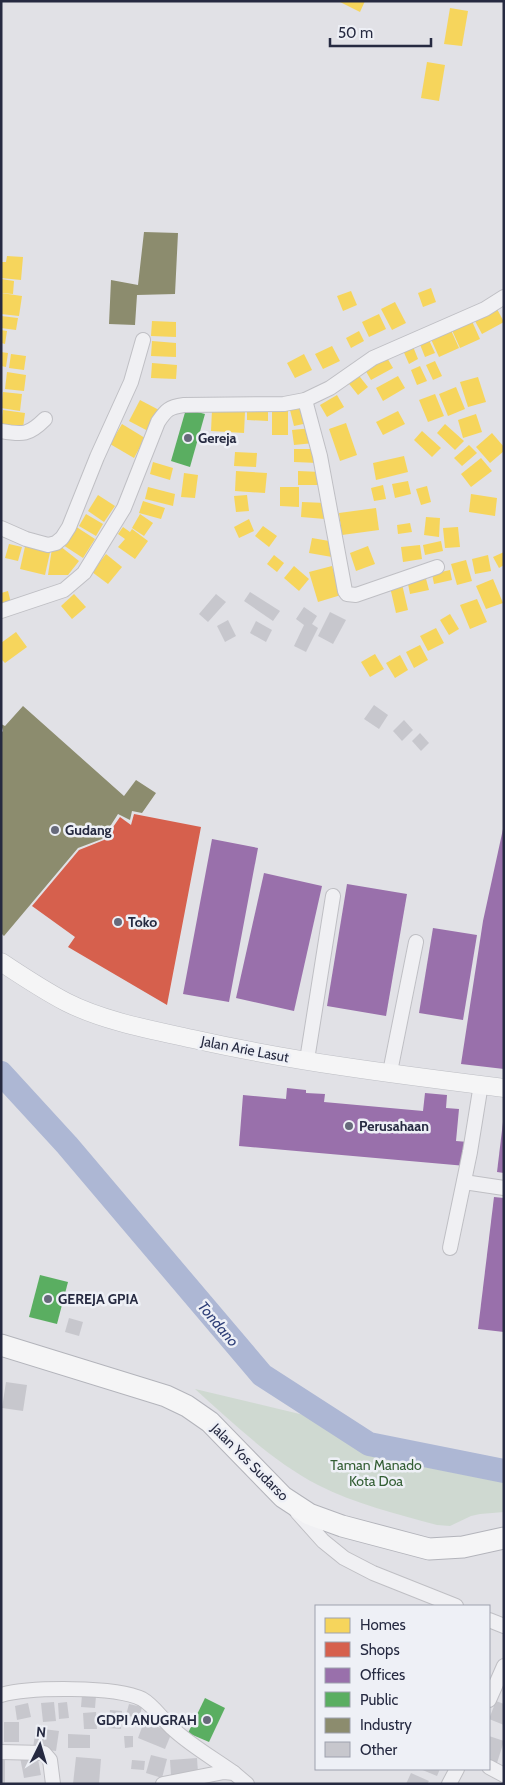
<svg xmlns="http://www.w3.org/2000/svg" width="505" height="1785" font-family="Cabin,sans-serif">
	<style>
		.green { fill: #cfd9d1 }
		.homes { fill: #f6d55c }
		.shops { fill: #d6604d }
		.offices { fill: #9970ab }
		.public { fill: #5aae61 }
		.industry { fill: #8c8c6e }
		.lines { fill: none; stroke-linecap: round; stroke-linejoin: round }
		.river { stroke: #adb7d4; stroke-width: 24 }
		.building { fill: #c7c7cd }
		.minor-casing { stroke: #bfbfc4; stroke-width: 16 }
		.major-casing { stroke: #bdbec4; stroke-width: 19 }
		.highway-casing { stroke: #b3b4bb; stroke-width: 23 }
		.minor { stroke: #f0f0f3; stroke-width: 14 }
		.major { stroke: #f5f5f6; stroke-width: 18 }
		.highway { stroke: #f5f5f6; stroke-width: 21 }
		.poi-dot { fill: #676a7b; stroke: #eef0f6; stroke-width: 2 }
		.labels { text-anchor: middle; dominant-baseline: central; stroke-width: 5; stroke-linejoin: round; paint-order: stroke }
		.poi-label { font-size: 14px; font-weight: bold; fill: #262a41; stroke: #eef0f6; text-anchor: start }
		.street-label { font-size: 14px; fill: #262a41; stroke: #eef0f6 }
		.park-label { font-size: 14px; fill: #335e34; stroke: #eef0f6 }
		.water-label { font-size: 15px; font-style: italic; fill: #2e3f78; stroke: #eef0f6 }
	</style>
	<rect width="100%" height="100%" fill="#e1e1e6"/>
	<path class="green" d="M195 1389 308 1416 338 1429 369 1438 389 1441 410 1455 461 1469 504 1475V1512L480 1514 471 1516 450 1526 437 1525C397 1514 355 1504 318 1485 272 1461 233 1423 195 1389Z"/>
	<g class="homes">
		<path d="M338 1H365L360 12Z"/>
		<path d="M450 8 468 11 462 46 444 44Z"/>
		<path d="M427 62 445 65 439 101 421 98Z"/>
		<path d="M7 256 23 257 21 280 1 278V262H6Z"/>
		<path d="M1 279 14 281 13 294 1 293Z"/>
		<path d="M431 288 436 302 423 307 418 293Z"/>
		<path d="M351 291 357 305 343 311 337 296Z"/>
		<path d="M1 293 22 296 19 316 1 314Z"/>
		<path d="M395 302 406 323 392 330 381 309Z"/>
		<path d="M497 309 504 322 482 334 475 321Z"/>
		<path d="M379 314 386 329 369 337 362 322Z"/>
		<path d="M1 316 18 318 16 330 1 328Z"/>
		<path d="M471 319 480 339 460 348 451 328Z"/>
		<path d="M152 321 176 322V337L151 336Z"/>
		<path d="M450 328 459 348 439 357 430 337Z"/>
		<path d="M1 330 7 331 5 344 1 343Z"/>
		<path d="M359 331 364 341 351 348 346 338Z"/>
		<path d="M428 338 435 353 425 357 419 342Z"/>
		<path d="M152 341 176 343V357L151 356Z"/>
		<path d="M412 344 418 359 409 364 402 348Z"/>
		<path d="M332 346 340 361 323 369 315 354Z"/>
		<path d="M1 352 8 353 6 367 1 366Z"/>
		<path d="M11 354 26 356 24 370 9 368Z"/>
		<path d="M304 354 312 370 295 378 287 363Z"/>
		<path d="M386 356 393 368 371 380 364 368Z"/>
		<path d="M435 361 442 376 433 380 426 365Z"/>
		<path d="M152 363 177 365 176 379 151 378Z"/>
		<path d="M420 366 427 381 417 385 411 370Z"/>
		<path d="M7 372 26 375 24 391 5 389Z"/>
		<path d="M356 372 368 387 358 395 346 380Z"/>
		<path d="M398 376 405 388 383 401 376 388Z"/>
		<path d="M478 377 486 402 468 407 460 382Z"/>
		<path d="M456 387 465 409 448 416 439 394Z"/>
		<path d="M3 392 22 394 20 411 1 408Z"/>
		<path d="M435 394 444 416 428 422 419 400Z"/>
		<path d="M337 395 344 407 327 417 320 405Z"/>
		<path d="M140 400 159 410 148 431 129 421Z"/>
		<path d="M304 403 308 423 294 426 289 406Z"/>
		<path d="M247 404 268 405V421L247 420Z"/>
		<rect x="272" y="406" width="16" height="29"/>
		<path d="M3 410 25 413 23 428 1 425Z"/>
		<path d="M212 410 245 412 244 433 211 431Z"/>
		<path d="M398 411 405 424 383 435 376 422Z"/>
		<path d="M476 414 482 432 463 438 458 420Z"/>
		<path d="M346 423 357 455 340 461 329 429Z"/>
		<path d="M122 424 145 438 134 458 110 444Z"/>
		<path d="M445 424 464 441 455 450 437 433Z"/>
		<path d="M312 428 314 443 294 445 292 430Z"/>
		<path d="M422 431 441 448 432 457 414 440Z"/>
		<path d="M492 433 504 447V451L490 463 476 447Z"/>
		<path d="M469 445 477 453 462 466 454 458Z"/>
		<path d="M294 449H318V463L294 462Z"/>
		<path d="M235 452 257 453 256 467 234 466Z"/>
		<path d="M404 456 408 472 376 480 373 463Z"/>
		<path d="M481 458 492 471 471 487 461 474Z"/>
		<path d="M153 462 173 468 170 480 150 474Z"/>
		<path d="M236 471 267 473 265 493 235 491Z"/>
		<path d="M298 471 321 472V485H298Z"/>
		<path d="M184 473 198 475 195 498 181 497Z"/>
		<path d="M408 481 411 494 395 498 392 484Z"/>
		<path d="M383 485 386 499 374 501 371 488Z"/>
		<path d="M427 486 431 502 421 505 416 489Z"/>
		<path d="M148 487 175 494 173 506 145 499Z"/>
		<path d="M280 487H299V507L280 506Z"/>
		<path d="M471 494 497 498 495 516 469 512Z"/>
		<path d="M98 495 115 506 104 522 88 511Z"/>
		<path d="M247 495 249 511 236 512 234 496Z"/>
		<path d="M143 501 165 508 161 519 139 513Z"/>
		<path d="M302 502 326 503 325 519 301 517Z"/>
		<path d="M376 508 379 530 342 535 339 513Z"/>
		<path d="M86 514 103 524 96 536 79 526Z"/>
		<path d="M140 514 153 523 144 536 132 528Z"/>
		<path d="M426 517 440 518 439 537 424 535Z"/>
		<path d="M249 519 254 531 239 538 234 527Z"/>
		<path d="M410 523 412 532 398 534 397 525Z"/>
		<path d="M75 526 95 539 83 558 63 545Z"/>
		<path d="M263 526 277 536 269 547 255 536Z"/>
		<path d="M123 527 130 532 132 529 148 541 135 559 118 547 125 539 118 534Z"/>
		<path d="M458 527 460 547 445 548 443 528Z"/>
		<path d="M312 538 335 542 332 557 309 553Z"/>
		<path d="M441 541 443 551 425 555 423 545Z"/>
		<path d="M26 542 51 548 45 575 20 569Z"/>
		<path d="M9 544 22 547 18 561 5 558Z"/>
		<path d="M420 545 422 559 403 562 401 547Z"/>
		<path d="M60 546 79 561 68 575H48L52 548Z"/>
		<path d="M368 546 375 564 356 571 350 553Z"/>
		<path d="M504 552V565L499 568 493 557Z"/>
		<path d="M106 554 122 567 108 584 92 572Z"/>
		<path d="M274 555 284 563 277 572 267 564Z"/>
		<path d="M488 555 491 571 475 574 472 559Z"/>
		<path d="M466 560 472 581 457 585 451 564Z"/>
		<path d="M294 566 309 579 299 591 284 578Z"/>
		<path d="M332 566 341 595 318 602 309 572Z"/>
		<path d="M450 570 452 580 434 584 432 574Z"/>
		<path d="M425 575 429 590 410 594 407 579Z"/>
		<path d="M493 579 503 603 486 609 476 586Z"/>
		<path d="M402 584 408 610 396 613 390 587Z"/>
		<path d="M8 591 11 603 1 606V593Z"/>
		<path d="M74 594 86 607 72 619 61 606Z"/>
		<path d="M477 599 487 622 470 629 460 605Z"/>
		<path d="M450 614 459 629 449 635 440 620Z"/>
		<path d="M436 628 444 643 428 651 420 636Z"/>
		<path d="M16 632 27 647 5 663 1 659V643Z"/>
		<path d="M420 645 428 660 414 668 406 652Z"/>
		<path d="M375 654 384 669 370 677 361 662Z"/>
		<path d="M400 655 408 670 395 678 386 663Z"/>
	</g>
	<path class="shops" d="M134 814 201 827 167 1005 68 947 75 937 32 906 79 850 104 840 120 817 131 825Z"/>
	<g class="offices">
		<path d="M503 829H504V1069L461 1064 483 921Z"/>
		<path d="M212 839 258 848 229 1002 183 994Z"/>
		<path d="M264 873 322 886 294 1011 236 998Z"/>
		<path d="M347 884 407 894 386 1016 327 1006Z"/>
		<path d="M433 928 477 935 463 1020 419 1013Z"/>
		<path d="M287 1088 306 1090V1093L325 1094 324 1102 423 1111 425 1093 447 1095 446 1108 459 1109 456 1141 468 1142 466 1166 239 1146 243 1095 286 1099Z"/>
		<path d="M503 1122H504V1173L497 1172Z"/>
		<path d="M494 1197 504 1198V1332L478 1329Z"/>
	</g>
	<g class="public">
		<path d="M186 409 205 414 190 467 171 461Z"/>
		<path d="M40 1275 68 1282 57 1324 29 1317Z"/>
		<path d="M205 1698 225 1708 209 1742 188 1733Z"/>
	</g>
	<g class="industry">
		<path d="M144 232 178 233 175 294 137 295 135 325 109 324 111 280 138 285Z"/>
		<path d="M23 706 124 796 136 780 156 793 142 813 132 811 130 820 118 814 102 839 78 848 4 936 1 933V733L3 731 1 724 5 726Z"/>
	</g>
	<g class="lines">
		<path class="river" d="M1 1073 67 1145 262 1375 369 1444 504 1471"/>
	</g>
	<g class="building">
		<path d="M250 592 280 611 273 621 244 601Z"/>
		<path d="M216 594 226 602 208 622 199 614Z"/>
		<path d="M304 607 317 616 312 624 318 628 306 652 294 646 304 625 296 619Z"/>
		<path d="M330 612 346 620 333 644 318 636Z"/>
		<path d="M228 620 236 636 225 642 217 626Z"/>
		<path d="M256 621 272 630 266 642 250 633Z"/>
		<path d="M374 705 388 715 379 729 364 719Z"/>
		<path d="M404 720 413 730 402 741 393 731Z"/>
		<path d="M420 733 429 743 421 751 412 741Z"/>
		<path d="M69 1318 83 1322 79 1336 65 1332Z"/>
		<path d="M6 1382 27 1385 23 1411 2 1408Z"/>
		<path d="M82 1695 96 1696 95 1708 81 1707Z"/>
		<path d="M496 1701 504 1704V1725L489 1719Z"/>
		<path d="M54 1702 56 1721 43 1722 41 1703Z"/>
		<path d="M67 1702 69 1718 59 1719 58 1703Z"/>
		<path d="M28 1703 31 1717 17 1720 15 1706Z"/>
		<path d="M129 1704 142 1707 139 1719 126 1715Z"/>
		<path d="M110 1710 122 1711 121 1729 108 1728Z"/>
		<path d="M96 1712 97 1729H84L83 1713Z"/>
		<rect x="4" y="1722" width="15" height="20"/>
		<path d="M144 1722 172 1732 165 1749 138 1738Z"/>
		<path d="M36 1728 59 1731 56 1751 33 1748Z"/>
		<path d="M68 1734 90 1735V1748H68Z"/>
		<path d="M124 1736H133V1747L125 1748Z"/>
		<path d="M489 1736 504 1741 496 1766 489 1764Z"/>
		<path d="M37 1754 41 1775 24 1778 20 1757Z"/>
		<rect x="1" y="1755" width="4" height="29"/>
		<path d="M151 1755 167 1759 162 1778 146 1773Z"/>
		<path d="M76 1757 101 1759 99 1784H73Z"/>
		<path d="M197 1758 198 1773 171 1775 170 1760Z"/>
		<path d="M132 1760 145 1761 144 1770 131 1769Z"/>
		<path d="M420 1769H440L437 1776Z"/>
		<path d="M411 1773 429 1781 427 1784H406Z"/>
	</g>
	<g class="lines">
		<g class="minor-casing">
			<g id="minor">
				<path d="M305 400 320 456 345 591 347 594 356 595 437 567"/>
				<path d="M1 431C23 435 29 435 45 419"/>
				<path d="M1 528 26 539 48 545 56 543 62 538 69 527 97 457 131 382 143 340"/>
				<path d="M1 611 64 590 84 573 124 508 158 422C166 410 169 407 184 405L284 404 305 400 330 388 373 358 485 309 504 297"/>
				<path d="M307 1060 333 896"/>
				<path d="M390 1072 416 942"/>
				<path d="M464 1182 504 1188"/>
				<path d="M450 1248 470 1152 481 1084"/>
				<path d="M297 1512 323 1541 344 1558 373 1573 456 1606"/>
				<path d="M489 1620 504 1626"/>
				<path d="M1 1695C29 1687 116 1686 142 1699 153 1705 162 1719 172 1728 190 1745 213 1758 234 1773"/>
				<path d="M489 1700 504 1666"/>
				<path d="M1 1752 44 1753 50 1760 53 1784"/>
				<path d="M489 1767 504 1775"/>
				<path d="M163 1784 224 1772 234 1773 247 1784"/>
				<path d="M449 1784 457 1769"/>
			</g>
		</g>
		<g class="major-casing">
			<path id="major" d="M1 962C22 976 43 990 66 1002 103 1021 152 1030 193 1039 295 1062 400 1075 504 1088"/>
		</g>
		<g class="highway-casing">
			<path id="highway" d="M1 1345 166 1396 187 1406 210 1422 283 1497 309 1514 342 1526 429 1549 463 1547 504 1538"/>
		</g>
		<use href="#minor" class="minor"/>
		<use href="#major" class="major"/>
		<use href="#highway" class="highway"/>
	</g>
	<g class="poi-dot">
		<circle cx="188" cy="438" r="5"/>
		<circle cx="55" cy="830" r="5"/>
		<circle cx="118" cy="922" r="5"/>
		<circle cx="349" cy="1126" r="5"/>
		<circle cx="48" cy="1299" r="5"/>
		<circle cx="207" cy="1720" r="5"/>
	</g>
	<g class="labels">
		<g class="poi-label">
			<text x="198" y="438">Gereja</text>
			<text x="65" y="830">Gudang</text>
			<text x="128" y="922">Toko</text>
			<text x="359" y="1126">Perusahaan</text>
			<text x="58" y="1299">GEREJA GPIA</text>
			<text x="197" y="1720" text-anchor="end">GDPI ANUGRAH</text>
		</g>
		<g class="street-label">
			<text transform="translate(245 1049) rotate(11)">Jalan Arie Lasut</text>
			<text transform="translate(250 1462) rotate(45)">Jalan Yos Sudarso</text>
		</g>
		<g class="park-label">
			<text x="376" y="1465">Taman Manado<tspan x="376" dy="16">Kota Doa</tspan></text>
		</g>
		<g class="water-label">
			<text transform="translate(218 1324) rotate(50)">Tondano</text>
		</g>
	</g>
	<rect width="505" height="1785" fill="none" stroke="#262a41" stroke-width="5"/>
	<rect x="315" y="1605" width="175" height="165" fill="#eef0f6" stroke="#9ea1ae"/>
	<rect x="325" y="1618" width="25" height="15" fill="#f6d55c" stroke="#9ea1ae"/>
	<text x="360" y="1630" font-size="15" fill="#262a41">Homes</text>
	<rect x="325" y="1642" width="25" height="15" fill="#d6604d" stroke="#9ea1ae"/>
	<text x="360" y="1655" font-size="15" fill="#262a41">Shops</text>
	<rect x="325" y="1668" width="25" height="15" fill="#9970ab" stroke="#9ea1ae"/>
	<text x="360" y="1680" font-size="15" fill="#262a41">Offices</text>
	<rect x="325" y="1692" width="25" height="15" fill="#5aae61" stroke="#9ea1ae"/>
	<text x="360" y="1705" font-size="15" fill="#262a41">Public</text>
	<rect x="325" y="1718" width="25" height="15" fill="#8c8c6e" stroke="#9ea1ae"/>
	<text x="360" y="1730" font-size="15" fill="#262a41">Industry</text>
	<rect x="325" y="1742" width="25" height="15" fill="#c7c7cd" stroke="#9ea1ae"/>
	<text x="360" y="1755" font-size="15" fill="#262a41">Other</text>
	<g transform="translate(40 1745) rotate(5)" stroke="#eef0f6" stroke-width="4" paint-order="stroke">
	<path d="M0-4L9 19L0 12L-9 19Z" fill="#262a41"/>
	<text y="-8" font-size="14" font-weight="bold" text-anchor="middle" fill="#262a41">N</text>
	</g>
	<path d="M330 38v8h101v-8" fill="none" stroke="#262a41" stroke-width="2.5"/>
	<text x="338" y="38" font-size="15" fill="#262a41" stroke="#eef0f6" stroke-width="4" paint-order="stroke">50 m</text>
</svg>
